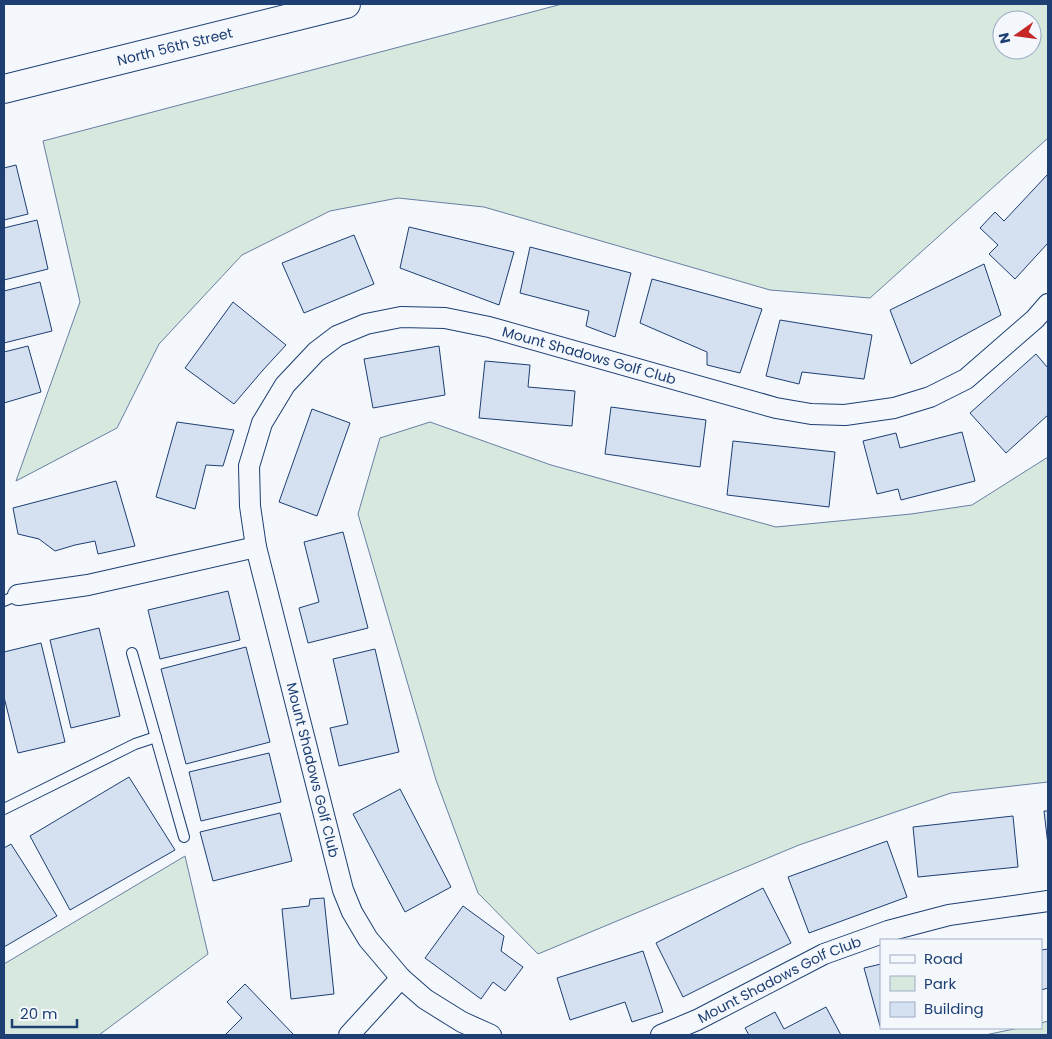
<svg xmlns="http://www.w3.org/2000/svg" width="1052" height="1039" font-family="Poppins,sans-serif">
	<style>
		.green { fill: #d7e8df; stroke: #687fa3; fill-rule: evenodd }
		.building { fill: #d5e0f0; stroke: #1d3f73 }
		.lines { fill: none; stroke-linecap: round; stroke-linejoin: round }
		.lane-casing { stroke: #1d3f73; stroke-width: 12 }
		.street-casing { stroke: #1d3f73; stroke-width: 22 }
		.secondary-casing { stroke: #1d3f73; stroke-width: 30 }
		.lane { stroke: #f4f7fb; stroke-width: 10 }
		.street { stroke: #f4f7fb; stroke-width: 20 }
		.secondary { stroke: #f4f7fb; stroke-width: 28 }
		.labels { text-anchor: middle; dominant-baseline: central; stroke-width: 4; stroke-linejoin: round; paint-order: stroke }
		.street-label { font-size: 14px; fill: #1d3f73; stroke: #f4f7fb }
	</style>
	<rect width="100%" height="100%" fill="#f4f7fb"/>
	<g class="green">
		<path d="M562 4H1048V138L870 298 770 290 484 207 398 198 330 211 242 255 159 344 117 428 16 481 80 302 43 141ZM1002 20H1032V50H1002Z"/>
		<path d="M430 422 551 465 776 527 911 514 972 505 1048 457V782L951 793 799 845 538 954 478 893 436 780 358 514 380 438Z"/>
		<path d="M185 856 208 954 99 1035H4V964Z"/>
		<path d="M1048 1021V1035H985L1019 1028H1041V1023Z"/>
	</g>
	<g class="building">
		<path d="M16 165 28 214 4 220V168Z"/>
		<path d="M1048 174V243L1015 279 989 254 998 245 980 228 995 212 1004 221Z"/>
		<path d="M37 220 48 269 4 280V228Z"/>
		<path d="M409 227 514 252 499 305 400 268Z"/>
		<path d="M354 235 374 284 304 313 282 263Z"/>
		<path d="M530 247 631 273 615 337 586 326 589 311 520 293Z"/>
		<path d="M984 264 1001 315 911 364 890 310Z"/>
		<path d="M652 279 762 309 740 373 707 365V352L640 323Z"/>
		<path d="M40 282 52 331 4 343V291Z"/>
		<path d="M233 302 286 345 263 370 234 404 185 368Z"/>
		<path d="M780 320 872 335 864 379 802 372 799 384 766 376Z"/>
		<path d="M28 346 41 392 4 403V352Z"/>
		<path d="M439 346 445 395 373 408 364 359Z"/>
		<path d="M1036 354 1048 368V415L1006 453 970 413Z"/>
		<path d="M485 361 530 365 528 387 575 391 572 426 479 418Z"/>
		<path d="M611 407 706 420 700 467 605 454Z"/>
		<path d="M312 409 350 423 317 516 279 502Z"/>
		<path d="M177 422 234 430 223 466 206 465 195 509 156 497Z"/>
		<path d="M962 432 975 481 901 500 898 489 877 494 863 441 896 433 900 448Z"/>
		<path d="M733 441 835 452 829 507 727 495Z"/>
		<path d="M116 481 135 546 98 554 95 541 75 545 55 551 39 539 18 534 13 508Z"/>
		<path d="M343 532 368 628 308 643 299 608 319 602 304 542Z"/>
		<path d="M228 591 240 640 160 659 148 610Z"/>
		<path d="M99 628 120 716 71 728 50 640Z"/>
		<path d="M41 643 65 742 18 753 4 697V652Z"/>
		<path d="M246 647 270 742 186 764 161 669Z"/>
		<path d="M375 649 399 752 339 766 330 728 348 724 333 659Z"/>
		<path d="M269 753 281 802 201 821 189 772Z"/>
		<path d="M129 777 175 850 70 910 30 836Z"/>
		<path d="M400 789 451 887 405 912 353 814Z"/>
		<path d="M1044 811H1048V845Z"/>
		<path d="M280 813 292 861 213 881 200 832Z"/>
		<path d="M1013 816 1018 867 918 877 913 827Z"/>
		<path d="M887 841 907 897 809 933 788 877Z"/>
		<path d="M11 844 57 916 4 947V848Z"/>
		<path d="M763 888 791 943 683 997 656 943Z"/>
		<path d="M324 898 334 994 291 999 282 909 309 906 310 899Z"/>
		<path d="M463 906 504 936 501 951 523 967 505 991 493 982 481 999 425 958Z"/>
		<path d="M1048 949V988L1041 990V950Z"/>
		<path d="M643 951 663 1012 632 1022 625 1002 570 1020 557 978Z"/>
		<path d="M881 964V1026H880L864 968Z"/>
		<path d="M245 984 294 1035H225L242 1018 227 1002Z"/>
		<path d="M826 1007 841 1035H749L745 1028 775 1012 784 1029Z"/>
	</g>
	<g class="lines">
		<g class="lane-casing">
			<g id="lane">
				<path d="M4 601 18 595"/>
				<path d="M132 653 184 837"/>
				<path d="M4 809 135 744 156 737"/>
			</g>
		</g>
		<g class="street-casing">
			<g id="street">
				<path d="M18 595 88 585 256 547"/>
				<path d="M349 1035 401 978"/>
				<path id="s1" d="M491 1035 462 1022 425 999 401 978 368 939 352 912 343 890 256 547 250 506 249 466 262 423 285 385 316 352 337 336 366 324 401 317 445 318 489 327 776 408 811 414 845 415 894 408 930 397 966 379 1035 319 1048 304"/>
				<path id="s2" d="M661 1035 697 1020 824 954 888 931 949 915 1048 901"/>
			</g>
		</g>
		<g class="secondary-casing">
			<g id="secondary">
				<path id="s3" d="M4 89 346 4"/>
			</g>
		</g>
		<use href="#lane" class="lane"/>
		<use href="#street" class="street"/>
		<use href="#secondary" class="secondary"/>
	</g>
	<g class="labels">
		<g class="street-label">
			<text stroke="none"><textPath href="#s3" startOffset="176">North 56th Street</textPath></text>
			<text stroke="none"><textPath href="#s1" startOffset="1070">Mount Shadows Golf Club</textPath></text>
			<text transform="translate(313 770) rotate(76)">Mount Shadows Golf Club</text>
			<text stroke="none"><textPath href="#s2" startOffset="131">Mount Shadows Golf Club</textPath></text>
		</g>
	</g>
	<rect width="1052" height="1039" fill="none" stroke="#1d3f73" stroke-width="10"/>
	<rect x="880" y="939" width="162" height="90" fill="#f4f7fb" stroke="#9eadc5"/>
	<rect x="890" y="955" width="25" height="8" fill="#f4f7fb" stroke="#9eadc5"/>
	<text x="924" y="964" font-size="15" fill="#1d3f73">Road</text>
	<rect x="890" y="976" width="25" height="15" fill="#d7e8df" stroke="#9eadc5"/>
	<text x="924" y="989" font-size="15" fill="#1d3f73">Park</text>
	<rect x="890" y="1002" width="25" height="15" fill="#d5e0f0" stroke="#9eadc5"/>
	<text x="924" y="1014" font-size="15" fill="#1d3f73">Building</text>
	<g transform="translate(1017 35) rotate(256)"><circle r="24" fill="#f4f7fb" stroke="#9eadc5"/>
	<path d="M0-4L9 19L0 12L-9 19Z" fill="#c62828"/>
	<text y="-8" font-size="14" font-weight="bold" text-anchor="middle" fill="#1d3f73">N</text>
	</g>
	<path d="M12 1019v8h65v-8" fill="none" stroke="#1d3f73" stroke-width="2.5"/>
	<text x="20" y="1019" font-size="15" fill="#1d3f73" stroke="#f4f7fb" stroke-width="4" paint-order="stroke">20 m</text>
</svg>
